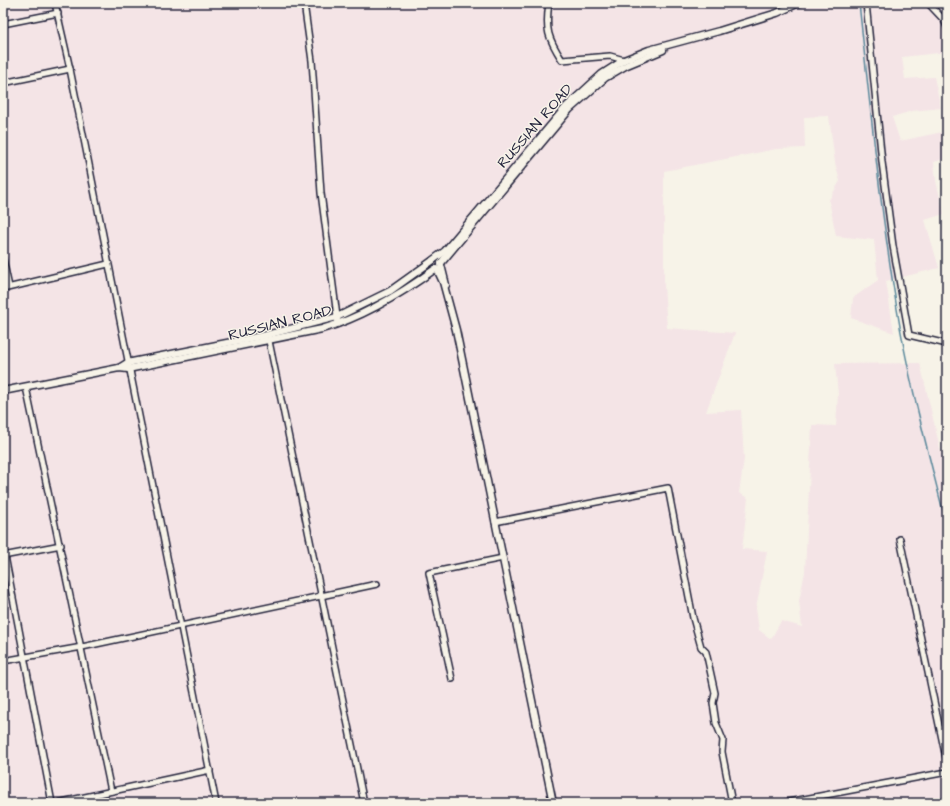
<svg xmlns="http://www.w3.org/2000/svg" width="950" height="806" font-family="'Architects Daughter',sans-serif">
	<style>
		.built { fill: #f4e4e6 }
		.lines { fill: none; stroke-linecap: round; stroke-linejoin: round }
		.stream { stroke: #58879a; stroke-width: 1.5 }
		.minor-casing { stroke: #22223b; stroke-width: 8 }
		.major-casing { stroke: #22223b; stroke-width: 9 }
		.minor { stroke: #f7f3e8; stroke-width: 5 }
		.major { stroke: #f7f3e8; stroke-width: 6 }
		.labels { text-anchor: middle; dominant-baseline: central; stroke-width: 3; stroke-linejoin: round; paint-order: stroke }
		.street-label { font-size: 15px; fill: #22223b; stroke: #f7f3e8 }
	</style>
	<rect width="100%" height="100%" fill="#f7f3e8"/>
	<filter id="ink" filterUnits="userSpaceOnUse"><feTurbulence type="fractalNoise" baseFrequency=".025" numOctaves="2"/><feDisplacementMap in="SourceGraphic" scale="8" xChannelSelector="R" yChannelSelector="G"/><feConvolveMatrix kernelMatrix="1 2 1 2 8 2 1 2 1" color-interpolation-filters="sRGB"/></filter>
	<g filter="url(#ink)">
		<path class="built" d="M3 3H947V52L902 57 905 79 934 77 941 108 912 111 892 117 900 141 947 131V158L934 162 936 181 944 214 925 220 939 268 886 281 894 333 851 318 853 298 878 280 874 240 836 236 829 200 840 181 835 163 829 116 804 117 805 148 776 149 664 171V285L667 328 735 333 706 412 741 410 744 459 739 493 748 498 742 549 767 551 756 608 759 630 771 639 781 621 802 627 799 601 805 572 812 425 836 426 838 394 835 364 920 363 947 478V803H3Z"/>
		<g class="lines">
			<path class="stream" d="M859 3C870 105 880 208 897 309 909 383 929 455 947 527"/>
			<g class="minor-casing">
				<g id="minor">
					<path d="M55 3 70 69 216 803"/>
					<path d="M304 3 312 61 321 193 338 324"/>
					<path d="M549 3C545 30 548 38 562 60L610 56 624 60"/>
					<path d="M866 3 882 162 893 246 909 335 947 344"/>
					<path d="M928 3 944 20 947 27"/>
					<path d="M3 24 58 13"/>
					<path d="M3 83 70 69"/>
					<path d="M3 259 9 287"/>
					<path d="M3 289 108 264"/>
					<path d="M269 341 364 803"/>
					<path d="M26 387 111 791"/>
					<path d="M495 522 668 488 693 618 701 647 706 652 715 693 713 703 716 723 723 740 722 752 732 803"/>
					<path d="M900 539 947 763"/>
					<path d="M3 556 61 545"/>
					<path d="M5 556 52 803"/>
					<path d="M3 661 82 647 377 584"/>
					<path d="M452 679 429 573 503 558"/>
					<path d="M57 803 210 770"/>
					<path d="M783 803 947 772"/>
				</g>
			</g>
			<g class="major-casing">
				<g id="major">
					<path d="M433 260 445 251 566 107 602 74 624 60 649 50 719 31 777 13 799 3"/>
					<path d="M441 263 569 110 605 78 627 65 663 50"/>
					<path d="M441 265 446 285"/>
					<path d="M437 269 443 282 456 330 553 803"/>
					<path d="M119 368 127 363 266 335 337 317 390 291 432 261"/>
					<path d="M3 391 119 368 128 369 322 329C363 317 401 294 435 269"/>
				</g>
			</g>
			<use href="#minor" class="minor"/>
			<use href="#major" class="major"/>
		</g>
	</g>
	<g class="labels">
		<g class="street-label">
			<text transform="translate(535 126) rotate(-49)">RUSSIAN ROAD</text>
			<text transform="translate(280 323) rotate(-14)">RUSSIAN ROAD</text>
		</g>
	</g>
	<rect width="950" height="806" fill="none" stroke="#f7f3e8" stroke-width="16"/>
	<rect x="8" y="8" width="934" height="790" fill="none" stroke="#22223b" stroke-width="1.5" filter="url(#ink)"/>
</svg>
